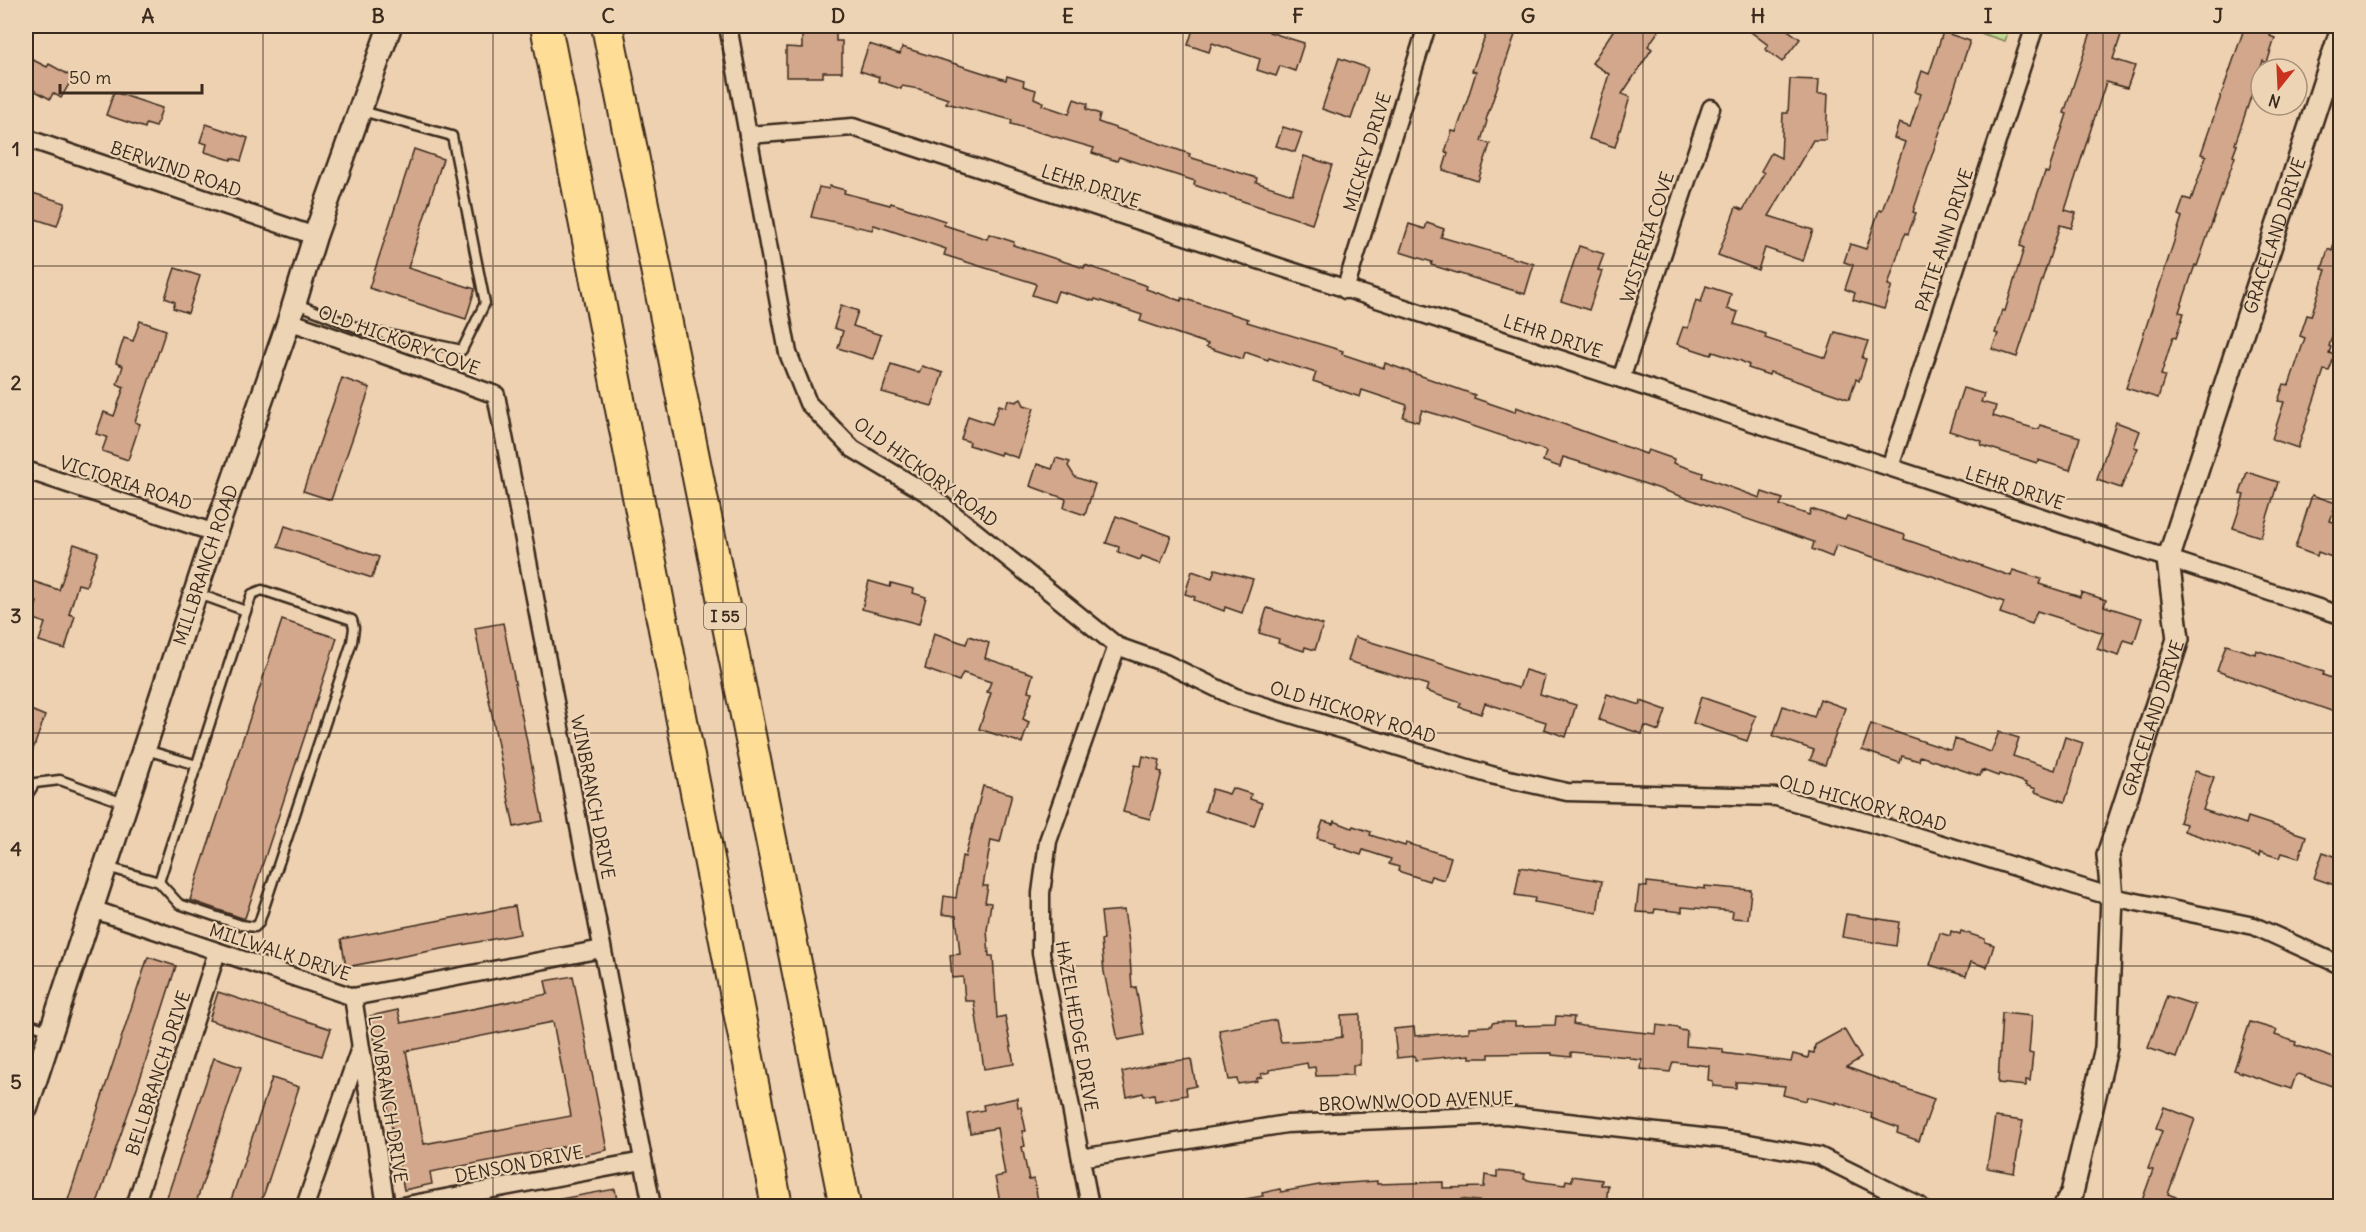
<svg xmlns="http://www.w3.org/2000/svg" width="2366" height="1232" font-family="Delius,sans-serif">
	<style>
		.grass { fill: url(#grass-dots); stroke: #7f8258; stroke-width: 1.5 }
		.building { fill: #d2a78b; stroke: #3b2a1e; stroke-width: 1.5; fill-rule: evenodd }
		.lines { fill: none; stroke-linecap: round; stroke-linejoin: round }
		.service-casing { stroke: #3b2a1e; stroke-width: 13 }
		.minor-casing { stroke: #3b2a1e; stroke-width: 21 }
		.tertiary-casing { stroke: #3b2a1e; stroke-width: 26 }
		.secondary-casing { stroke: #3b2a1e; stroke-width: 27 }
		.motorway-casing { stroke: #3b2a1e; stroke-width: 34 }
		.service { stroke: #edd4b4; stroke-width: 8 }
		.minor { stroke: #edd4b4; stroke-width: 16 }
		.tertiary { stroke: #edd4b4; stroke-width: 21 }
		.secondary { stroke: #edd4b4; stroke-width: 22 }
		.motorway { stroke: #fedd96; stroke-width: 30 }
		.grid { fill: none; stroke: #3b2a1e; stroke-width: 1.5; stroke-opacity: 0.55 }
		.labels { text-anchor: middle; dominant-baseline: central; stroke-width: 4.5; stroke-linejoin: round; paint-order: stroke }
		.shield { fill: #edd4b4; stroke: #705d4b; stroke-width: 1.5 }
		.shield-label { font-size: 16px; font-weight: bold; fill: #3b2a1e }
		.street-label { font-size: 18px; fill: #3b2a1e; stroke: #edd4b4 }
		.neatline { fill: none; stroke: #3b2a1e; stroke-width: 2 }
		.grid-label { font-size: 20px; text-anchor: middle; font-weight: bold; fill: #3b2a1e }
	</style>
	<defs>
		<pattern id="grass-dots" width="8" height="8" patternUnits="userSpaceOnUse" patternTransform="scale(1.5)"><rect width="8" height="8" fill="#c3db92"/><path d="M2 2h.1M6 6h.1" fill="none" stroke="#a8bc7d" stroke-width="1.8" stroke-linecap="round"/></pattern>
	</defs>
	<rect width="100%" height="100%" fill="#eed1b1"/>
	<filter id="ink" filterUnits="userSpaceOnUse"><feTurbulence type="fractalNoise" baseFrequency=".0167" numOctaves="2"/><feDisplacementMap in="SourceGraphic" scale="12" xChannelSelector="R" yChannelSelector="G"/><feConvolveMatrix kernelMatrix="1 2 1 2 8 2 1 2 1" color-interpolation-filters="sRGB"/></filter>
	<g filter="url(#ink)">
		<path class="grass" d="M1958 26H2010L2005 41Z"/>
		<g class="building">
			<path d="M1194 26H1271L1269 32 1304 43 1295 71 1280 66 1276 76 1257 70 1260 59 1212 43 1209 52 1188 45Z"/>
			<path d="M1489 26H1518L1486 120 1487 121 1481 141 1490 144 1478 181 1443 170 1448 153 1445 152 1452 131 1456 132 1463 113 1476 72 1472 71Z"/>
			<path d="M1616 26H1662L1648 46 1652 49 1622 94 1630 97 1615 147 1589 139 1609 74 1592 63Z"/>
			<path d="M1743 26H1782L1800 39 1782 62 1765 49 1768 45Z"/>
			<path d="M2093 26H2102L2122 32 2113 59 2135 66 2127 88 2106 82 2065 210 2076 213 2071 228 2060 225 2017 357 1992 349 1998 334 1995 333 2002 310 2005 311 2024 248 2020 246 2045 172 2048 173 2067 114 2064 113Z"/>
			<path d="M2245 26H2274L2270 36 2275 38 2267 63 2263 61 2235 144 2237 145 2233 156 2235 157 2197 266 2195 265 2179 312 2184 313 2176 338 2173 337 2161 375 2165 376 2158 398 2126 388 2182 217 2178 215 2184 198 2191 200 2206 156 2201 154Z"/>
			<path d="M802 29 836 31V41H842V72H823V77H786V47L802 48Z"/>
			<path d="M1943 32 1970 41 1913 212 1916 213 1908 234 1906 233 1903 239 1888 285 1892 286 1884 309 1853 300 1855 293 1845 289 1853 265 1844 262 1850 244 1866 249 1879 210 1882 211 1905 142 1894 138 1899 123 1910 127 1921 94 1915 92 1922 71 1929 74Z"/>
			<path d="M869 44 900 54 902 47 1006 80 1007 76 1024 81 1023 86 1036 90 1034 98 1043 102 1042 105 1069 114 1074 99 1088 104 1086 109 1100 114 1098 122 1190 154 1189 157 1257 178 1256 182 1292 194 1304 156 1332 165 1312 224 1194 185 1195 181 1119 157 1117 161 1092 153 1094 148 1011 124 1012 120 946 103 948 99 919 89 902 86 901 89 878 81 879 77 860 71Z"/>
			<path d="M1339 58 1368 68 1351 119 1322 109Z"/>
			<path d="M31 59 47 67 49 64 73 77 61 98 53 93 50 99 26 86V69Z"/>
			<path d="M1790 79 1819 80 1818 94H1828L1826 140H1813L1769 216 1813 230 1803 261 1765 248 1758 270 1718 255 1736 207 1743 210 1764 173 1761 171 1771 153 1781 158 1783 113H1788Z"/>
			<path d="M114 92 162 108 156 127 146 124 145 128 106 115Z"/>
			<path d="M206 124 248 138 241 161 232 158 231 160 205 152 207 144 200 142Z"/>
			<path d="M1283 127 1302 133 1295 152 1276 146Z"/>
			<path d="M414 149 443 159 408 268 475 289 466 319 369 288Z"/>
			<path d="M830 186 845 190 844 193 890 205 891 203 945 221 944 225 987 239 989 234 1014 242 1013 245 1084 268 1085 265 1147 286 1146 289 1181 301 1182 298 1248 319 1247 322 1343 351 1342 354 1384 368 1385 363 1475 395 1474 398 1515 412 1516 407 1646 454 1648 450 1674 459 1673 463 1703 473 1702 477 1760 498 1762 492 1783 499 1780 505 1809 515 1811 509 1845 520 1847 516 1905 535 1904 539 2011 576 2013 570 2041 579 2039 584 2080 597 2081 592 2106 600 2104 606 2142 618 2134 643 2124 640 2119 656 2097 649 2103 633 2072 622 2037 611 2032 624 2000 613 2004 602 1935 577 1836 545 1832 557 1812 549 1814 542 1596 467 1563 457 1560 467 1543 461 1546 452 1544 450 1446 417 1422 410 1418 422 1403 417 1407 405 1362 390 1360 397 1313 381 1316 373 1269 358 1268 360 1245 352 1243 359 1206 347 1208 344 1140 321 1142 315 1095 299 1094 301 1058 291 1054 302 1032 295 1036 285 1034 283 944 255 946 249 874 225 872 230 811 217 819 187 829 189Z"/>
			<path d="M26 191 65 203 57 226 26 216Z"/>
			<path d="M1427 223 1444 229 1441 237 1534 264 1525 294 1431 265 1432 262 1400 252 1409 224 1425 229Z"/>
			<path d="M2337 234 2340 235V312L2329 346 2331 347 2329 353 2335 355 2329 371 2324 370 2298 448 2272 439 2284 402 2278 401 2284 384 2289 385 2305 338 2300 336 2307 315 2311 316 2326 270 2322 269 2328 249 2332 251Z"/>
			<path d="M1579 246 1604 254 1598 270 1602 271 1589 310 1561 301Z"/>
			<path d="M175 268 200 276 188 313 173 308 175 302 165 298Z"/>
			<path d="M1706 286 1731 294 1727 309 1738 312 1734 324 1766 334 1765 338 1826 358 1835 332 1868 341 1862 358 1866 359 1859 381 1856 379 1849 399 1770 372 1769 375 1748 368 1749 365 1741 361 1713 352 1711 355 1677 344 1683 327 1688 328 1696 300 1701 302Z"/>
			<path d="M841 305 858 311 853 326 881 335 873 359 838 348 843 331 834 328Z"/>
			<path d="M140 321 166 330 135 422 140 424 128 460 102 451 107 437 96 434 104 412 114 416 124 387 117 384 123 366 116 363 117 359 124 338 133 341Z"/>
			<path d="M891 364 919 373 922 366 943 373 932 406 882 392Z"/>
			<path d="M342 378 370 388 331 500 303 491Z"/>
			<path d="M1963 388 1984 394 1981 402 1996 406 1993 416 2036 429H2039L2040 425 2080 437 2070 470 2038 460 2037 463 1981 445 1982 441 1949 431Z"/>
			<path d="M1021 399 1024 405 1034 408 1018 458 1001 452 1000 455 969 445 970 442 961 439 968 416 992 424 999 405 1006 407 1008 400 1016 402Z"/>
			<path d="M2116 422 2140 431 2134 447 2138 448 2121 488 2097 480Z"/>
			<path d="M1056 458 1070 462 1068 466 1075 477 1095 484 1085 515 1064 508 1066 499 1030 486 1037 464 1052 469Z"/>
			<path d="M2247 472 2278 482 2261 537 2233 528 2244 495 2240 494Z"/>
			<path d="M2312 495 2336 503 2330 521 2340 524V560L2318 552 2317 556 2295 548Z"/>
			<path d="M1116 516 1171 536 1161 563 1142 556 1140 560 1118 552 1119 547 1106 543Z"/>
			<path d="M285 526 379 557 372 578 278 547Z"/>
			<path d="M74 544 98 552 86 586 78 584 69 614 75 616 65 649 39 641 45 623 32 618 37 602 26 599V591L29 580 59 590Z"/>
			<path d="M1215 569 1253 579 1242 613 1225 607 1224 611 1194 600 1195 597 1185 594 1192 571 1212 578Z"/>
			<path d="M869 581 890 587 891 583 914 589 913 593 926 597 919 624 862 609Z"/>
			<path d="M1267 608 1323 625 1315 650 1305 647 1304 651 1278 643 1279 639 1259 633Z"/>
			<path d="M282 620 337 638 245 918H242L190 900Z"/>
			<path d="M503 623 543 821 514 827 475 628Z"/>
			<path d="M934 633 966 644 969 636 989 643 985 658 1033 674 1028 691 1032 692 1023 719 1029 722 1022 743 979 729 991 693 987 692 991 682 963 673 959 681 925 669Z"/>
			<path d="M1355 637 1515 687 1519 688 1525 670 1545 676 1540 694 1576 705 1566 737 1544 729 1546 722 1485 703 1481 714 1459 707 1461 703 1426 691 1428 685 1348 661Z"/>
			<path d="M2226 645 2255 654 2256 650 2324 672 2323 675 2340 681V714L2217 671Z"/>
			<path d="M1607 694 1640 705 1641 701 1666 710 1659 731 1645 726 1642 734 1599 720Z"/>
			<path d="M1701 697 1756 716 1747 741 1693 723Z"/>
			<path d="M1820 699 1845 708 1825 765 1810 760 1814 750 1773 736 1783 706 1814 717Z"/>
			<path d="M26 708 45 716 27 766H26Z"/>
			<path d="M1871 724 1949 750 1952 749 1955 739 1991 752 1999 732 2019 738 2013 756 2055 770 2065 737 2083 743 2065 802 2035 792 2036 789 2025 785 2026 783 1999 774 1998 776 1982 770 1980 776 1920 756 1919 761 1902 756 1900 763 1862 750Z"/>
			<path d="M1143 756 1160 760 1158 771 1162 772 1150 819 1123 812 1135 765 1141 766Z"/>
			<path d="M2195 771 2214 777 2203 810 2246 824 2248 817 2306 836 2299 858 2282 853 2280 858 2260 852 2259 856 2184 831 2186 824 2179 822Z"/>
			<path d="M983 786 1012 794 1000 842 991 840 983 886H988L985 902 991 903 987 930 989 956H993L997 1018 1005 1016 1014 1064 984 1069 974 1001H965L963 977 952 978 950 955 960 954 956 916 942 914 944 896 956 898 962 856 965 857Z"/>
			<path d="M1232 788 1251 794 1250 799 1262 803 1254 826 1205 811 1212 789 1229 794Z"/>
			<path d="M1323 821 1333 824 1334 821 1352 828 1353 826 1371 832 1370 835 1405 846 1406 843 1451 857 1444 880 1431 876 1429 881 1398 871 1399 867 1389 864 1391 859 1363 850 1361 855 1334 846 1335 843 1317 838Z"/>
			<path d="M2323 852 2340 858V887L2314 878Z"/>
			<path d="M1520 867 1602 881 1597 913 1534 902 1535 898 1515 895Z"/>
			<path d="M1647 882 1705 889V886L1751 890 1748 919 1732 918 1733 911 1682 907V912L1655 909 1654 913 1636 912 1639 886 1647 887Z"/>
			<path d="M515 906 520 934 346 967 341 939Z"/>
			<path d="M1124 910 1129 942 1132 988 1136 987 1144 1035 1118 1040 1104 972 1101 940 1104 939 1101 912Z"/>
			<path d="M1846 914 1899 922 1896 946 1842 937Z"/>
			<path d="M1951 931 1960 934 1961 931 1985 939V942L1994 945 1987 967 1971 962 1966 976 1930 965 1940 933 1950 936Z"/>
			<path d="M148 957 176 966 143 1070 96 1206H66Z"/>
			<path d="M573 976 607 1150 579 1156 577 1144 430 1172 432 1184 404 1190 370 1016 398 1010 401 1023 548 994 545 981ZM553 1022 571 1116 424 1144 406 1051Z"/>
			<path d="M218 992 331 1029 322 1056 209 1020Z"/>
			<path d="M2167 996 2195 1005 2176 1058 2148 1048Z"/>
			<path d="M2002 1013 2032 1016 2029 1053 2033 1054 2030 1081 2026 1080V1086L1998 1083Z"/>
			<path d="M1360 1014V1065H1353V1075L1316 1076 1315 1067 1308 1068 1307 1063 1269 1070 1270 1072 1261 1074 1262 1077 1257 1078V1081L1238 1084 1237 1079 1229 1080 1219 1030 1276 1020 1281 1042 1329 1039 1342 1037 1341 1015Z"/>
			<path d="M1556 1016 1574 1017 1573 1024 1582 1026 1656 1034 1657 1025 1679 1028V1030L1687 1031 1686 1046 1723 1049V1053L1791 1062 1793 1054 1808 1058 1809 1052 1814 1053 1815 1045 1844 1029 1861 1058 1846 1067 1934 1099 1919 1141 1897 1133 1898 1128 1871 1118 1872 1114 1836 1102V1104L1807 1097 1806 1101 1783 1095 1785 1086 1742 1082H1736V1088L1713 1086V1081L1708 1080 1709 1066 1673 1062 1670 1072 1641 1069 1642 1060 1630 1059V1057L1571 1052V1057L1552 1055V1053L1489 1054V1058H1470V1055L1415 1060V1056L1397 1058 1394 1029 1414 1027 1415 1036 1469 1032V1027L1491 1026 1492 1023 1498 1022H1515V1026L1555 1025Z"/>
			<path d="M2250 1022 2277 1030 2275 1035 2296 1042 2295 1045 2340 1060V1089L2299 1074 2296 1075 2291 1089 2234 1070Z"/>
			<path d="M214 1058 241 1067 195 1206H164Z"/>
			<path d="M1191 1059 1196 1086 1186 1088 1187 1095 1155 1101 1154 1094 1144 1096 1143 1093 1127 1097 1122 1072 1158 1063Z"/>
			<path d="M272 1078 299 1087 265 1191 259 1206H229Z"/>
			<path d="M1017 1098 1018 1107H1021L1026 1131H1022L1025 1146 1022 1147 1029 1180 1034 1179 1039 1206H1008L1007 1201 1000 1202 995 1177 1005 1175 997 1128 970 1133 967 1113 984 1110 983 1105Z"/>
			<path d="M2164 1107 2195 1119 2168 1194 2197 1205 2196 1206H2140L2153 1170 2148 1169 2162 1131 2156 1128Z"/>
			<path d="M1995 1117 2023 1121 2014 1173 1987 1168Z"/>
			<path d="M1497 1171 1525 1174 1524 1179 1532 1181 1565 1185 1566 1180 1572 1181V1176L1602 1180 1601 1185H1608L1606 1206H1519L1461 1199V1206H1246L1245 1199 1263 1196 1262 1193 1280 1189 1281 1192 1319 1185 1377 1181V1184L1443 1182V1188L1484 1187 1485 1175 1497 1177Z"/>
			<path d="M615 1189 618 1206H561L560 1199Z"/>
		</g>
		<g class="lines">
			<g class="service-casing">
				<g id="service">
					<path d="M297 304 361 329 462 350 485 303 452 136 362 111"/>
					<path d="M146 750 197 765"/>
					<path d="M26 797 35 783 60 780 124 803"/>
					<path d="M107 867 159 882 179 904 241 925 255 927 259 923 352 642 354 628 352 620 262 590 252 594 246 611 196 593"/>
					<path d="M159 882 246 611"/>
					<path d="M26 1023 51 1031"/>
				</g>
			</g>
			<g class="minor-casing">
				<g id="minor">
					<path d="M728 26 788 353 808 403 853 449 930 495 1117 646 1165 663 1235 697 1491 775 1567 792 1776 797 1909 834 2112 897 2254 926 2340 965"/>
					<path d="M748 135 853 127 2340 615"/>
					<path d="M26 138 315 236"/>
					<path d="M1345 290 1427 26"/>
					<path d="M289 321 496 395 652 1206"/>
					<path d="M1621 379 1711 108"/>
					<path d="M1890 467 2035 26"/>
					<path d="M26 470 215 533"/>
					<path d="M92 909 353 997 602 949"/>
					<path d="M353 997 386 1206"/>
					<path d="M1081 1158 1286 1124 1505 1115 1738 1141 1819 1156 1920 1206"/>
					<path d="M135 1206 217 952"/>
					<path d="M305 1206 359 1051"/>
					<path d="M402 1206 643 1161"/>
					<path d="M1090 1206 1041 953V893L1048 841 1117 646"/>
				</g>
			</g>
			<g class="tertiary-casing">
				<g id="tertiary">
					<path id="s1" d="M2065 1206 2072 1193 2106 1048 2112 897 2108 855 2178 639 2168 560 2340 34"/>
				</g>
			</g>
			<g class="secondary-casing">
				<g id="secondary">
					<path id="s2" d="M26 1108 215 533 289 321 315 236 390 26"/>
				</g>
			</g>
			<g class="motorway-casing">
				<g id="motorway">
					<path d="M546 26 777 1206"/>
					<path d="M607 26 845 1206"/>
				</g>
			</g>
			<use href="#service" class="service"/>
			<use href="#minor" class="minor"/>
			<use href="#tertiary" class="tertiary"/>
			<use href="#secondary" class="secondary"/>
			<use href="#motorway" class="motorway"/>
		</g>
	</g>
	<path class="grid" d="M263 26V1206M493 26V1206M723 26V1206M953 26V1206M1183 26V1206M1413 26V1206M1643 26V1206M1873 26V1206M2103 26V1206M26 266H2340M26 499H2340M26 733H2340M26 966H2340"/>
	<g class="labels">
		<rect class="shield" x="704" y="603" width="42" height="26" rx="4.5"/>
		<g class="shield-label">
			<text x="725" y="616">I 55</text>
		</g>
		<g class="street-label">
			<text transform="translate(1367 152) rotate(-73)">MICKEY DRIVE</text>
			<text transform="translate(176 169) rotate(19)">BERWIND ROAD</text>
			<text transform="translate(1091 186) rotate(18)">LEHR DRIVE</text>
			<text stroke="none"><textPath href="#s1" startOffset="1005">GRACELAND DRIVE</textPath></text>
			<text transform="translate(1647 237) rotate(-72)">WISTERIA COVE</text>
			<text transform="translate(1944 240) rotate(-72)">PATTE ANN DRIVE</text>
			<text transform="translate(1553 336) rotate(18)">LEHR DRIVE</text>
			<text transform="translate(399 340) rotate(20)">OLD HICKORY COVE</text>
			<text transform="translate(926 472) rotate(36)">OLD HICKORY ROAD</text>
			<text transform="translate(126 483) rotate(18)">VICTORIA ROAD</text>
			<text transform="translate(2015 488) rotate(18)">LEHR DRIVE</text>
			<text stroke="none"><textPath href="#s2" startOffset="572">MILLBRANCH ROAD</textPath></text>
			<text transform="translate(1353 712) rotate(17)">OLD HICKORY ROAD</text>
			<text stroke="none"><textPath href="#s1" startOffset="501">GRACELAND DRIVE</textPath></text>
			<text transform="translate(593 797) rotate(79)">WINBRANCH DRIVE</text>
			<text transform="translate(1863 803) rotate(15)">OLD HICKORY ROAD</text>
			<text transform="translate(280 952) rotate(18)">MILLWALK DRIVE</text>
			<text transform="translate(1077 1026) rotate(80)">HAZELHEDGE DRIVE</text>
			<text transform="translate(158 1073) rotate(-72)">BELLBRANCH DRIVE</text>
			<text transform="translate(388 1099) rotate(81)">LOWBRANCH DRIVE</text>
			<text transform="translate(1416 1101) rotate(-2)">BROWNWOOD AVENUE</text>
			<text transform="translate(519 1164) rotate(-11)">DENSON DRIVE</text>
		</g>
	</g>
	<rect width="2366" height="1232" fill="none" stroke="#edd4b4" stroke-width="66"/>
	<g transform="translate(2279 87) rotate(198)"><circle r="28" fill="#edd4b4" stroke="#a69078" stroke-width="1.5"/>
	<path d="M0-4.5L10 22L0 15L-10 22Z" fill="#c8321e"/>
	<text y="-9" font-size="16" font-weight="bold" text-anchor="middle" fill="#3b2a1e">N</text>
	</g>
	<path d="M60 84v9h142v-9" fill="none" stroke="#3b2a1e" stroke-width="3"/>
	<text x="69" y="84" font-size="18" fill="#3b2a1e" stroke="#edd4b4" stroke-width="4.5" paint-order="stroke">50 m</text>
	<rect x="33" y="33" width="2300" height="1166" class="neatline"/>
	<g class="grid-label">
		<text x="148" y="23">A</text>
		<text x="378" y="23">B</text>
		<text x="608" y="23">C</text>
		<text x="838" y="23">D</text>
		<text x="1068" y="23">E</text>
		<text x="1298" y="23">F</text>
		<text x="1528" y="23">G</text>
		<text x="1758" y="23">H</text>
		<text x="1988" y="23">I</text>
		<text x="2218" y="23">J</text>
		<text x="16" y="156">1</text>
		<text x="16" y="390">2</text>
		<text x="16" y="623">3</text>
		<text x="16" y="856">4</text>
		<text x="16" y="1089">5</text>
	</g>
</svg>
